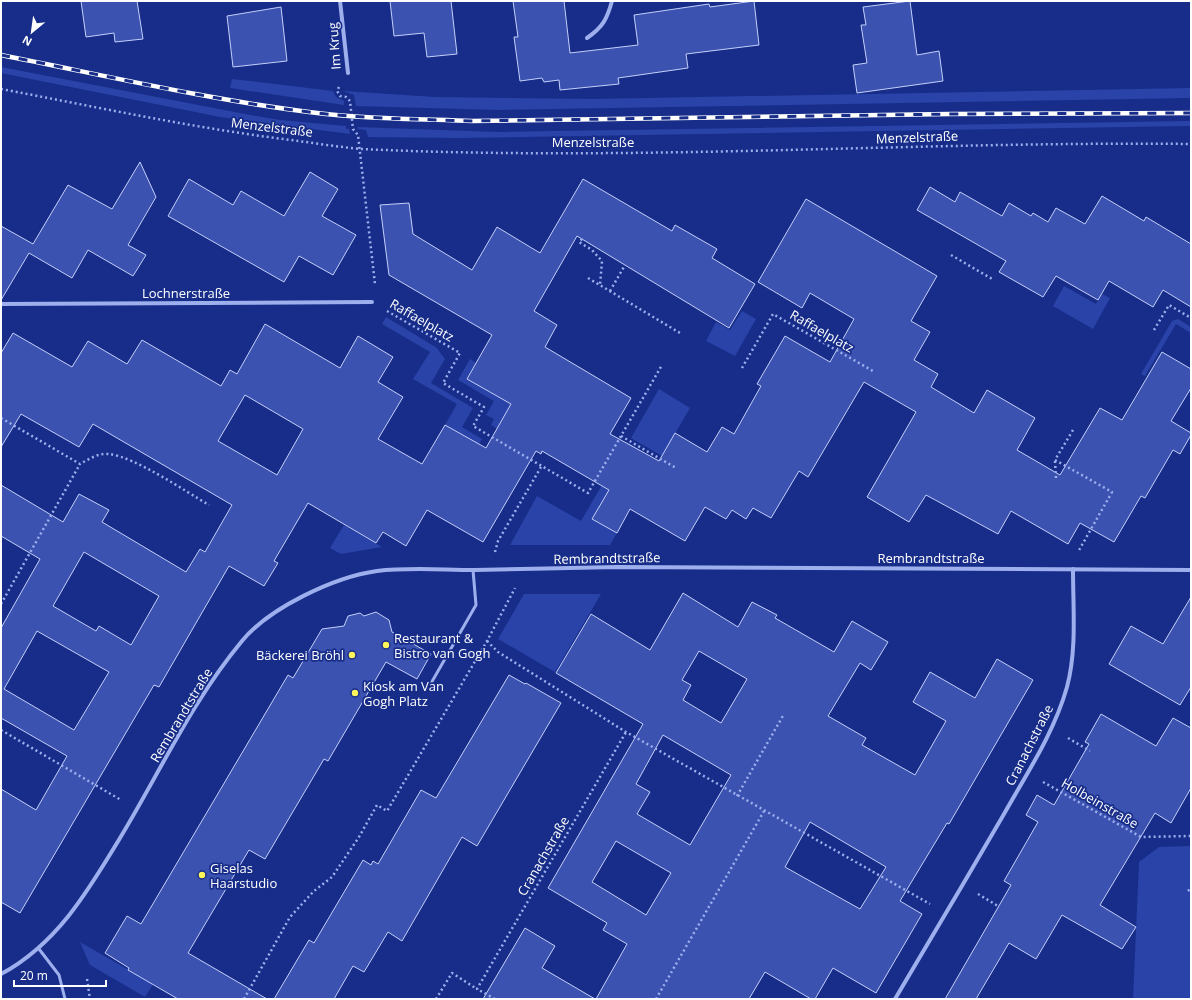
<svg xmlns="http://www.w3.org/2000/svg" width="1192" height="1000" font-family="'Open Sans',sans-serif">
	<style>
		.green { fill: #2943a8 }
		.building { fill: #3b52b1; stroke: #c4d0fa; fill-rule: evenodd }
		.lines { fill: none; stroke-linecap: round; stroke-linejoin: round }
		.path { stroke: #9eafee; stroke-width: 2.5; stroke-dasharray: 2 3; stroke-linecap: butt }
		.service { stroke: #9eafee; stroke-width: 3 }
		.minor { stroke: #9eafee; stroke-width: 4 }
		.rail-casing { stroke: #fff; stroke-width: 4.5 }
		.rail { stroke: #172d89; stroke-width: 3; stroke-dasharray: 9; stroke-linecap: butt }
		.poi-dot { fill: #fff75c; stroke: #172d89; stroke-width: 1.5 }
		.labels { text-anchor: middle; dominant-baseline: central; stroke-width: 3.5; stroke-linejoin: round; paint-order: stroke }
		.street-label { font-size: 13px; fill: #fff; stroke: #172d89 }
		.poi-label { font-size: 13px; fill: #fff; stroke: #172d89; text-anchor: start }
	</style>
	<rect width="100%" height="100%" fill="#172d89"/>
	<g class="green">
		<path d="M1 67 245 114 280 120 346 126V129H349L350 134 220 117 1 73Z"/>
		<path d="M232 79 333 91 336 97 344 101V105L230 88Z"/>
		<path d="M1191 88V98L499 110 356 106 354 95 343 91 435 97 592 99Z"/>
		<path d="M1191 121V126H1189L460 138 368 137 366 130 358 129 357 127 499 132Z"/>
		<path d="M1064 286 1096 304 1102 294 1110 298 1093 329 1053 306Z"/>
		<path d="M742 311 756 319 735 356 706 341 716 322 730 330Z"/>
		<path d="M386 317 437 348 445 359 431 383 473 408 462 427 482 439 479 444 445 425 457 404 413 379 430 352 382 324Z"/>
		<path d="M1178 319 1191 327V333L1176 324 1145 376 1141 374 1172 321Z"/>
		<path d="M470 359 476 363 467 379 511 404 497 429 491 425 494 419 486 415 494 401 458 380Z"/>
		<path d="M659 389 690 408 662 456 631 438Z"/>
		<path d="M627 442 635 447 592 519 617 533 610 545H510L537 496 581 521Z"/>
		<path d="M344 525 382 547 341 554 330 548Z"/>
		<path d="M524 594H601L555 672 498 639Z"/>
		<path d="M1191 846V999H1133L1139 862 1159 847Z"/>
		<path d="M80 942 153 984 145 997 90 965Z"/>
	</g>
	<g class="building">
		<path d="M81 1H137L143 39 115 42 114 33 86 37Z"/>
		<path d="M390 1H451L457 54 427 57 424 33 394 36Z"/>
		<path d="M513 1H564L570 53 638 45 634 15 709 4 710 7 754 1 759 45 686 54 688 68 618 78 619 84 560 90 559 80 544 82 542 78 520 81 514 37H518Z"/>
		<path d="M910 1 917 55 939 51 943 81 857 93 853 65 867 63 861 25H866L863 7Z"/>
		<path d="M281 7 287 61 233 67 227 16Z"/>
		<path d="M140 162 156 197 128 245 146 255 133 276 88 250 72 278 29 253 1 300V226L33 244 68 185 112 209Z"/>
		<path d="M310 172 338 189 322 216 356 235 333 275 299 256 284 282 168 216 189 179 233 205 241 191 284 216Z"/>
		<path d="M583 179 672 231 675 225 717 249 712 258 755 284 729 328 577 236 534 311 557 325 545 347 631 398 610 434 659 461 675 433 707 452 722 427 734 434 761 386 757 384 785 336 830 362 854 319 810 293 802 308 758 282 806 199 937 276 911 321 930 332 914 360 938 374 931 387 974 413 987 390 1035 418 1017 450 1060 475 1100 408 1122 420 1162 352 1191 369V388L1171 421 1191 433V435L1180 454 1173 450 1145 498 1141 496 1114 542 1080 523 1068 544 1011 511 998 534 926 495 909 522 867 497 916 412 864 382 808 477 799 471 771 518 753 508 746 519 732 510 726 519 705 507 685 541 630 509 617 533 592 519 609 490 542 451 541 454 536 451 483 542 427 510 406 546 383 532 376 543 308 503 274 561 278 563 264 586 229 566 159 687 154 685 20 913 1 902V789L36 810 67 756 1 718V628L40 559 1 536V485L63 522 79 494 109 510 102 522 186 572 200 549 205 552 232 505 93 424 79 447 21 414 1 447V353L13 333 72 367 88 341 127 364 142 340 221 386 230 370 237 374 265 324 340 368 358 336 393 357 378 382 403 397 378 439 422 464 445 425 486 448 511 404 467 379 492 335 389 275 380 205 409 203 413 234 472 270 497 227 540 253ZM245 395 303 429 277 475 218 441ZM84 552 159 596 131 645 99 626 96 631 53 606ZM37 631 109 672 74 730 4 689Z"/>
		<path d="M930 187 955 202 960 192 1002 216 1009 203 1031 216 1033 213 1048 222 1056 208 1085 224 1102 196 1144 221 1146 217 1191 244V307L1163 290 1153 307 1109 281 1098 300 1056 276 1043 297 999 272 1006 261 917 210Z"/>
		<path d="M683 593 738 627 752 602 777 615 775 618 834 652 852 621 888 642 871 670 860 663 828 716 866 738 862 745 915 775 946 721 913 702 930 672 975 698 997 659 1033 680 949 824 947 823 900 901 922 914 876 993 833 968 815 999H811L765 972 749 999H596L627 944 603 930 607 923 548 888 643 724 556 673 591 614 650 650ZM699 651 747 679 721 723 683 700 691 685 682 680ZM663 735 731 775 690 845 637 814 650 792 636 784ZM810 822 886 867 860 909 785 867ZM616 841 671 873 646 915 592 882Z"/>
		<path d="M1191 597V687L1180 705 1109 664 1131 626 1163 644Z"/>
		<path d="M376 612 389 620 392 632 431 654 417 679 386 662 328 761 324 759 265 859 249 850 188 953 267 999H178L128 970 129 968 105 953 127 916 141 924 288 675 293 678 322 629 344 626 348 616 360 613 364 616Z"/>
		<path d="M509 675 525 684 526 683 561 703 477 846 462 837 402 941 388 932 364 972 353 966 334 999H274L309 940 314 943 363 860 371 865 373 861 378 864 421 790 436 798Z"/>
		<path d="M1101 714 1156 746 1173 718 1191 728V788L1171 823 1155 813 1100 905 1136 927 1122 949 1062 915 1036 959 1009 943 976 999H945L1011 885 1004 881 1038 822 1026 815 1037 795 1054 805 1089 744 1085 742Z"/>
		<path d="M525 928 555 946 542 968 595 999H483Z"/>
	</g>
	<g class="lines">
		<g class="path">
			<path d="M339 87 337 91 340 96 346 97 350 101 353 129 358 135 375 284"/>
			<path d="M1 89C97 107 193 128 291 140 314 143 338 147 362 149 638 162 915 141 1191 144"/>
			<path d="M582 239 579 242 592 250 602 261 600 285"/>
			<path d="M951 255 994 280"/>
			<path d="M588 278 680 333"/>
			<path d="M610 291 625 265"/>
			<path d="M387 311 460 353 443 383 484 407 473 426 588 493 662 365"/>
			<path d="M1154 330 1169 305 1191 318"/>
			<path d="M742 368 773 314 873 371"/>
			<path d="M1 418 80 464C89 459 98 453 109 454 135 457 185 491 209 505"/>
			<path d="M1073 430 1055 460 1112 492 1078 552"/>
			<path d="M621 436 676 468"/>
			<path d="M1055 461 1056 478"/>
			<path d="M495 552 498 541 541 467"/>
			<path d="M1 604 80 464"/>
			<path d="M487 641 498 652 626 732 930 904"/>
			<path d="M1 730 121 800"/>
			<path d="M1068 738 1090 751"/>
			<path d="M1043 782 1141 837 1191 836"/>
			<path d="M737 796 784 714"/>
			<path d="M1188 891 1191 888"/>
			<path d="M978 894 998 906"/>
			<path d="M87 979 90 999"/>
			<path d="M244 999 290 917 314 891 332 877 359 837 377 805 387 811 487 641 515 588"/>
			<path d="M436 999 452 973 477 989"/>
			<path d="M495 999 477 989 626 732"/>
			<path d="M656 999 764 811"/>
		</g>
		<g class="service">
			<path d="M430 685 476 605 473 570"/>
			<path d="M39 949 59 975 65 999"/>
		</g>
		<g class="minor">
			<path d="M340 1 348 73"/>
			<path d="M587 38C603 27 607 19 612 1"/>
			<path d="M1 304 372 302"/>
			<path d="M1 974C57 944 88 891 120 838 160 772 192 701 242 641 269 608 334 577 377 571 410 567 442 570 475 570 522 569 570 568 617 567L1191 570"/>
			<path d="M895 999C932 937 968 876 1004 814 1027 773 1054 733 1067 687 1077 650 1073 608 1073 569"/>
		</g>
		<g class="rail-casing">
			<path id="rail" d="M1 55C103 75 205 99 309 112 363 119 418 119 472 121L950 114 1191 113"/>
		</g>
		<use href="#rail" class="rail"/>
	</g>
	<g class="poi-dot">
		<circle cx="386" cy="645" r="4"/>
		<circle cx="352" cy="655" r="4"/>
		<circle cx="355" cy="693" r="4"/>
		<circle cx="202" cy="875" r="4"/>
	</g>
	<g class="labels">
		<g class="street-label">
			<text transform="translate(334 46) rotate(-94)">Im Krug</text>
			<text transform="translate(272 127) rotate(7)">Menzelstraße</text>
			<text transform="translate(917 137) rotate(-2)">Menzelstraße</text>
			<text x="593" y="142">Menzelstraße</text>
			<text x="186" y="293">Lochnerstraße</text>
			<text transform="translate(422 320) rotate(30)">Raffaelplatz</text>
			<text transform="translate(822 331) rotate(30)">Raffaelplatz</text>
			<text transform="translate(607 558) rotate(-1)">Rembrandtstraße</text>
			<text x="931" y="558">Rembrandtstraße</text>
			<text transform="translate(181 715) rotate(-59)">Rembrandtstraße</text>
			<text transform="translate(1029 745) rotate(-63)">Cranachstraße</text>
			<text transform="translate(1100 803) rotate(30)">Holbeinstraße</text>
			<text transform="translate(543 856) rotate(-60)">Cranachstraße</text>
		</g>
		<g class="poi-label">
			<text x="394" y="638">Restaurant &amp;<tspan x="394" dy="15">Bistro van Gogh</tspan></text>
			<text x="344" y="655" text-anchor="end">Bäckerei Bröhl</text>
			<text x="363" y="686">Kiosk am Van<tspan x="363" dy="15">Gogh Platz</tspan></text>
			<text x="210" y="868">Giselas<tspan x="210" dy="15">Haarstudio</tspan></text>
		</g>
	</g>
	<rect width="1192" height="1000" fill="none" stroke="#ffffff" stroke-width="4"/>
	<g transform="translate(32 32) rotate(209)" stroke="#172d89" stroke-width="3" paint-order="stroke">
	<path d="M0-3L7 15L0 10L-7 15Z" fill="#ffffff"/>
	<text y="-6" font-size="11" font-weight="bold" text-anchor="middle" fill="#ffffff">N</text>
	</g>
	<path d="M14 980v6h92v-6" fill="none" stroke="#ffffff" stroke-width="2"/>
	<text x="20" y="980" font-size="12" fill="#ffffff" stroke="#172d89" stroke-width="3" paint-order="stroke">20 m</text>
</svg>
